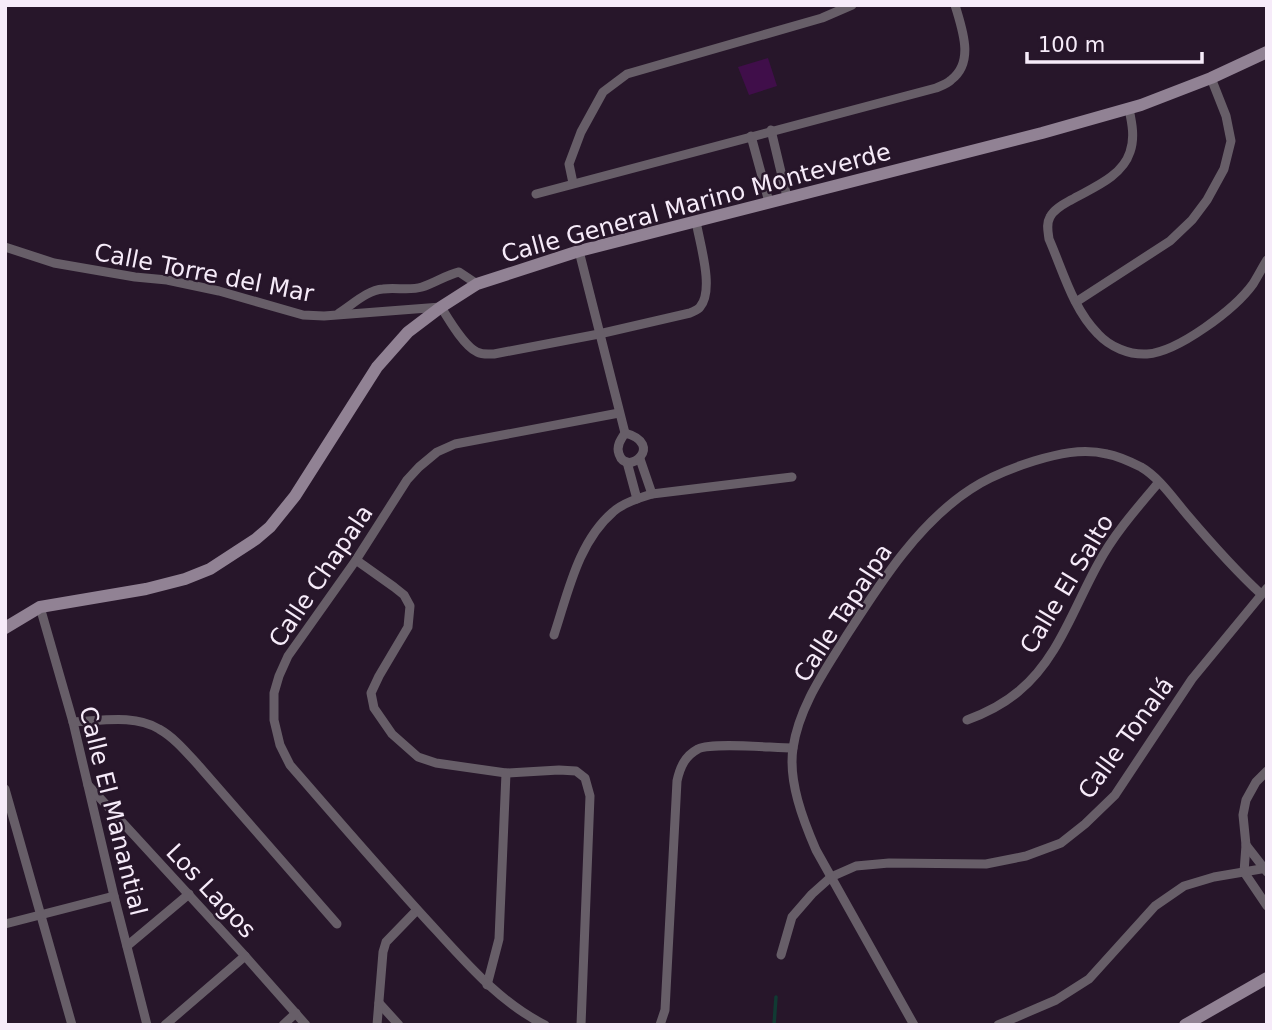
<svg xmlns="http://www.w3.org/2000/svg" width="1272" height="1030" font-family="'DejaVu Sans',sans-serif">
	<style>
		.green { fill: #400e4a }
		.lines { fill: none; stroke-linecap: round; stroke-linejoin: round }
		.stream { stroke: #113a33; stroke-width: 3.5 }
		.street { stroke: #675e68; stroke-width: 9 }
		.secondary { stroke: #918294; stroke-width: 12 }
		.labels { text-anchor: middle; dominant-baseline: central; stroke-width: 5; stroke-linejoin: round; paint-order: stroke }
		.street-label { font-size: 24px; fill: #f6ebf9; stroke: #27162a }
	</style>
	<rect width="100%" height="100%" fill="#27162a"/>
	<path class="green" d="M768 58 777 86 749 95 738 67Z"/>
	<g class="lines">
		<path class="stream" d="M774 1025 776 997"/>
		<g class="street">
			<path d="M1129 109C1132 123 1135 138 1130 152 1122 177 1092 188 1071 200 1064 204 1054 209 1050 217 1046 224 1048 231 1049 239 1063 271 1073 309 1098 334 1110 347 1129 355 1147 354 1178 352 1235 309 1253 284 1258 276 1262 268 1267 260"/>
			<path d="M771 130 787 197"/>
			<path d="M751 136 769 202"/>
			<path d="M573 183 569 164 581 132 603 92 627 74 822 18 852 5"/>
			<path d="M536 194 936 88C941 86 947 84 951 80 975 62 962 29 955 5"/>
			<path d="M5 247 54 263 135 277 167 280 219 291 303 315 324 316 441 307C449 320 464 346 477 352 483 355 488 354 494 354L599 334 690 313C694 311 698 310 700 307 715 290 699 241 696 221"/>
			<path d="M579 251 625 433"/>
			<path d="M1076 302 1170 241 1192 220 1207 200 1224 169 1231 141 1226 116 1211 78"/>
			<path d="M339 313C352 305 367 290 383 289 396 287 409 291 422 287 435 283 446 275 459 272L477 284"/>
			<path d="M625 433C666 444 627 478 619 454 616 446 621 439 625 433Z"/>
			<path d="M640 459 652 494"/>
			<path d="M627 462 637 499"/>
			<path d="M356 560 394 587 404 595 410 606 408 627 379 676 371 693 374 708 392 734 418 757 436 763 506 773 559 770 576 771 585 778 590 796 581 1025"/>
			<path d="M40 607 73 722 114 896 147 1025"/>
			<path d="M554 635C568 593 578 542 613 512 623 503 639 498 652 494L792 477"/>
			<path d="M967 720C986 713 1004 704 1019 691 1058 659 1074 607 1098 564 1114 534 1137 508 1159 482"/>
			<path d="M73 722C101 721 134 714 159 729 175 738 187 753 199 766L337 924"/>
			<path d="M1267 771 1256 782 1246 800 1243 815 1246 845 1244 872 1267 906"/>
			<path d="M88 785 245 956 306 1025"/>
			<path d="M5 789 72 1025"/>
			<path d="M1246 845 1267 872"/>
			<path d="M5 924 114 896"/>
			<path d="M127 946 189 894"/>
			<path d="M781 955 792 917 812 894 831 877 856 866 889 863 986 864 1026 856 1061 843 1085 824 1115 795 1192 679 1267 588"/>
			<path d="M487 985 499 939 506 773"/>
			<path d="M379 1003 399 1025"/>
			<path d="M165 1025 245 956"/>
			<path d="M283 1025 296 1013"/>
			<path d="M377 1025 383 952 386 942 417 910"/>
			<path d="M545 1025C501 1003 469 966 436 930 386 876 338 820 290 765L280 745 274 720V693L279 676 288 656 356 560 407 480 419 467 437 452 455 444 619 413"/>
			<path d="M660 1025 665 1010 677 781C680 767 685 756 698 749 713 742 773 748 793 748"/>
			<path d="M914 1025 816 850C803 820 788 781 793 748 799 707 824 672 845 638 879 585 917 524 971 489 990 476 1012 468 1034 461 1057 454 1082 448 1107 454 1118 456 1131 462 1141 467 1160 478 1175 501 1189 517 1212 544 1235 570 1261 594"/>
			<path d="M998 1025 1056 1000 1089 979 1155 906 1184 886 1214 877 1267 868"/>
		</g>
		<g class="secondary">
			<path d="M5 628 40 607 146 589 185 579 210 569 256 539 270 527 295 496 377 367 408 332 441 307 477 284 579 251 1042 133 1141 105 1211 78 1267 52"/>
			<path d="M1185 1025 1267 978"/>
		</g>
	</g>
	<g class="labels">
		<g class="street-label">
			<text transform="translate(696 203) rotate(-15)">Calle General Marino Monteverde</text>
			<text transform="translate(204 273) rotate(11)">Calle Torre del Mar</text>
			<text transform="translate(321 576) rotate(-56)">Calle Chapala</text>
			<text transform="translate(1067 584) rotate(-59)">Calle El Salto</text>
			<text transform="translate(843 613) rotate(-57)">Calle Tapalpa</text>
			<text transform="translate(1126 738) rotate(-54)">Calle Tonalá</text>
			<text transform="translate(113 811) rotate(76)">Calle El Manantial</text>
			<text transform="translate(211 891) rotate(47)">Los Lagos</text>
		</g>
	</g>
	<rect width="1272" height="1030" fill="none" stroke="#f6ebf9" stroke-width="14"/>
	<path d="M1027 52v10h175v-10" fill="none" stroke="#f6ebf9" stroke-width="3.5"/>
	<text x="1038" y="52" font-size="21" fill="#f6ebf9" stroke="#27162a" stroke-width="5" paint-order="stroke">100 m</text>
</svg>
